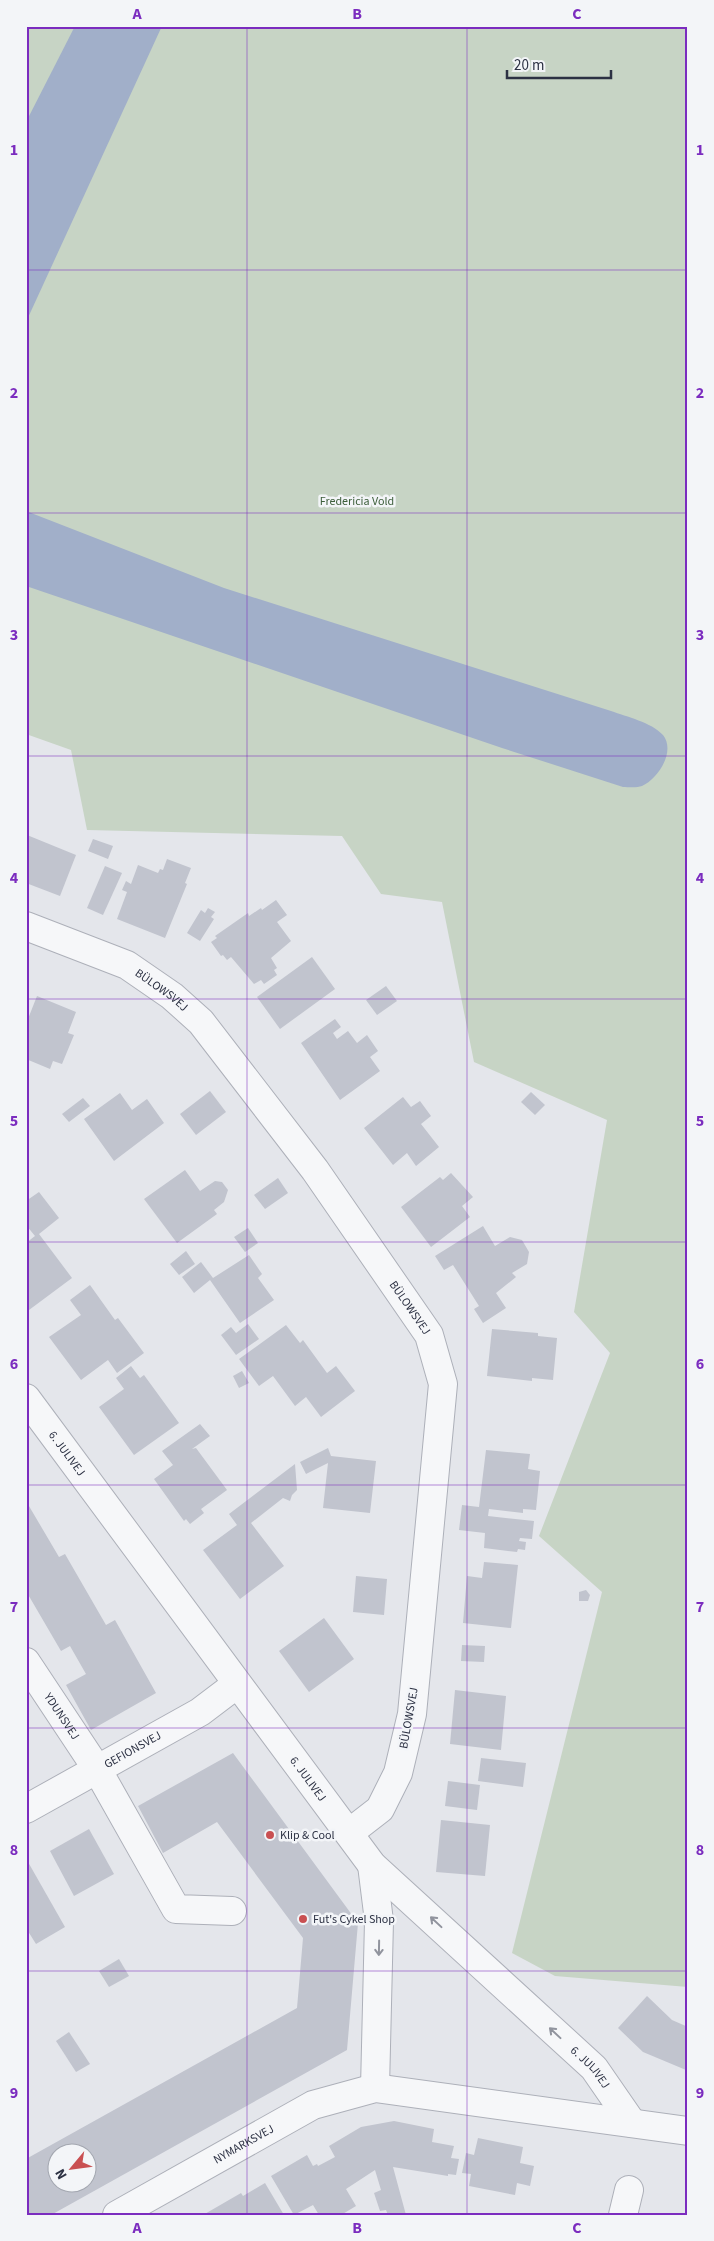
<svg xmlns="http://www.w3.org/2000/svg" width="714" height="2241" font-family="'Source Sans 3',sans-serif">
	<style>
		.green { fill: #c7d4c5 }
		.water { fill: #a1afc9 }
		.building { fill: #c1c4ce; fill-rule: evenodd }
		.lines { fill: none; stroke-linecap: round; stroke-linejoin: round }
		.minor-casing { stroke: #adb0b9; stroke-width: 30 }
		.minor { stroke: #f6f7f9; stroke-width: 28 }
		.oneway { stroke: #91949e }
		.grid { fill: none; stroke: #7b2cbf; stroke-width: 1; stroke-opacity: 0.55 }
		.poi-dot { fill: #c95052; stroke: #f3f5f8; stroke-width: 2 }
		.labels { text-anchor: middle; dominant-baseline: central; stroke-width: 5; stroke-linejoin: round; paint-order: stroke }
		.park-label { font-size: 12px; fill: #3c5e3a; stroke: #f3f5f8 }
		.street-label { font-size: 12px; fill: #2c3143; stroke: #f3f5f8 }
		.poi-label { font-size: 12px; fill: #2c3143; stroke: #f3f5f8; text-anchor: start }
		.neatline { fill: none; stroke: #7b2cbf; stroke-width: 2 }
		.grid-label { font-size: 16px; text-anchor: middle; font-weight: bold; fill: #7b2cbf }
	</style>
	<rect width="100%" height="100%" fill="#e4e6eb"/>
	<path class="green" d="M26 26H688V1987L555 1976 512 1953 602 1592 539 1536 610 1353 574 1312 607 1120 474 1062 442 902 381 894 342 836 87 830 71 750 26 734Z"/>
	<g class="water">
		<path d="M75 26H162L26 322V122Z"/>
		<path d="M26 511 224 588 611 711C627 717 651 722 663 735 676 751 658 779 642 786 637 788 628 787 623 787L502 748 26 586Z"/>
	</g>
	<g class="building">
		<path d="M27 835 76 855 60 896 26 883Z"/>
		<path d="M93 839 113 846 108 859 88 851Z"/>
		<path d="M167 859 191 868 185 883 187 884 165 938 117 919 127 892 122 890 126 881 131 884 138 865 158 873 160 869 163 870Z"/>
		<path d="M105 866 122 873 103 915 87 908Z"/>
		<path d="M276 900 287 915 277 922 291 941 271 958 277 968 274 970 277 975 264 984 261 980 254 984 231 957 227 960 223 955 221 956 211 942 217 938 215 936 248 913 249 916 261 908 262 910Z"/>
		<path d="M208 908 215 912 211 917 214 919 200 941 187 933 201 910 205 913Z"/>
		<path d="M312 957 335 989 280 1029 257 997Z"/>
		<path d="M386 986 397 1001 377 1015 366 1000Z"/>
		<path d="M37 996 76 1012 68 1033 74 1035 62 1064 53 1061 50 1069 26 1059V1024Z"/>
		<path d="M335 1019 341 1027 333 1033 337 1039 348 1031 357 1043 367 1035 378 1051 370 1057 380 1071 340 1100 301 1043Z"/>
		<path d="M210 1091 226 1112 196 1135 180 1114Z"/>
		<path d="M531 1092 545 1105 535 1115 521 1102Z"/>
		<path d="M120 1093 132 1110 147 1099 164 1123 114 1161 84 1119Z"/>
		<path d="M403 1097 411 1107 420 1101 431 1116 421 1124 439 1147 416 1166 407 1153 393 1165 364 1128Z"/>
		<path d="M83 1098 90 1106 69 1122 62 1114Z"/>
		<path d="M185 1170 200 1191 215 1181 222 1182 228 1190 224 1202 214 1210 217 1214 177 1243 144 1199Z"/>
		<path d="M451 1173 473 1197 462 1206 470 1217 431 1247 401 1207 440 1177 443 1180Z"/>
		<path d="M278 1178 288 1193 265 1209 254 1195Z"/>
		<path d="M39 1192 59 1218 39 1234 72 1278 29 1310 26 1306V1243L35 1236 26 1225V1201Z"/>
		<path d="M483 1226 495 1246 510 1237 522 1240 529 1252 527 1264 512 1273 516 1277 496 1293 506 1308 483 1323 474 1309 479 1306 453 1265 444 1270 435 1256Z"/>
		<path d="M248 1228 258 1243 245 1252 234 1237Z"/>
		<path d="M186 1251 195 1264 179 1275 170 1264Z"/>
		<path d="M249 1255 262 1274 258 1278 274 1300 240 1323 210 1280 194 1293 182 1277 201 1262 213 1278Z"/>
		<path d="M90 1285 115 1320 118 1318 144 1353 117 1373 108 1360 81 1380 49 1337 81 1315 70 1300Z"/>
		<path d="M248 1324 259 1339 236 1355 221 1335 231 1327 236 1333Z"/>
		<path d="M286 1325 300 1343 303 1340 327 1373 336 1366 355 1391 321 1417 306 1397 295 1406 273 1376 259 1386 239 1359Z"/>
		<path d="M492 1329 538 1333V1336L557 1338 553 1380 532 1378V1381L487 1376Z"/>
		<path d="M131 1366 140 1378 144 1375 179 1423 134 1455 99 1407 124 1389 116 1378Z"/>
		<path d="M242 1371 249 1383 239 1388 233 1376Z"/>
		<path d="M200 1424 210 1436 192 1449 196 1448 227 1490 201 1509 204 1513 190 1524 186 1519 184 1521 154 1479 173 1465 162 1451Z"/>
		<path d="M328 1448 331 1456 376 1461 370 1513 323 1508 328 1463 306 1474 300 1462Z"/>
		<path d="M486 1450 530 1454 528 1469 540 1471 536 1510 523 1509V1513L489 1509 488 1516 534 1521 532 1539 520 1538 519 1541 526 1542 525 1550 518 1549 517 1552 484 1548 485 1533 459 1530 462 1505 479 1507Z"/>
		<path d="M295 1464 297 1490 292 1495 290 1501 283 1498 251 1523 284 1566 240 1599 203 1550 237 1525 229 1514Z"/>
		<path d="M26 1501 59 1557 65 1554 106 1625 115 1620 156 1693 91 1730 66 1685 86 1674 70 1646 61 1651 26 1591Z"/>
		<path d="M484 1562 518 1565 511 1628 463 1623 467 1576 482 1578Z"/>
		<path d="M356 1576 387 1579 384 1615 353 1612Z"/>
		<path d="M586 1590 590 1595 588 1601H579V1592Z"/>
		<path d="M324 1618 354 1659 309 1692 279 1651Z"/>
		<path d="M462 1645 485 1646 484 1662 461 1661Z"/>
		<path d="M455 1690 506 1696 501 1750 450 1744Z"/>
		<path d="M233 1753 358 1923 347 2050 51 2215H26V2159L297 2008 303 1938 217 1822 163 1853 138 1806ZM58 2154H88V2184H58Z"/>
		<path d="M481 1758 526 1763 523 1787 478 1781Z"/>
		<path d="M448 1781 480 1785 477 1810 445 1806Z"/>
		<path d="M441 1820 490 1825 485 1876 436 1872Z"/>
		<path d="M89 1829 114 1874 74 1896 50 1851Z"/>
		<path d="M28 1862 65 1927 36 1944 26 1928V1863Z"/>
		<path d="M119 1959 129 1976 109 1987 99 1971Z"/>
		<path d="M647 1996 672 2020 688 2027 686 2070 643 2052 618 2028Z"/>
		<path d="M69 2032 90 2064 76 2072 56 2041Z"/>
		<path d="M394 2121 434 2129 432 2142 454 2146 451 2158 459 2159 456 2175 448 2174V2176L393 2167 406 2215H388L386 2210 380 2211 374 2193 381 2190 375 2170 346 2189 356 2206 341 2215H319L313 2205 294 2215 271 2176 307 2155 313 2166 317 2164 318 2166 335 2157 329 2146 361 2127Z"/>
		<path d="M478 2138 523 2147 520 2163 534 2166 530 2186 517 2183 515 2195 469 2186 471 2174 462 2173 466 2153 474 2155Z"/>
		<path d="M265 2183 284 2215H203L241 2193 243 2196Z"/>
	</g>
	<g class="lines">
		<g class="minor-casing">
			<g id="minor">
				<path id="s1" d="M26 926 127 965 172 996 201 1022 315 1170 429 1335 443 1384 412 1714 398 1773 380 1809 349 1833"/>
				<path id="s2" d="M26 1398 372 1865 594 2068 632 2123"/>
				<path id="s3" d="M26 1662 97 1769 176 1909 232 1911"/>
				<path id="s4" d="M26 1809 200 1712 237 1684"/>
				<path d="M372 1865 379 1921 375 2088"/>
				<path id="s5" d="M117 2215 313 2105 375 2088 688 2131"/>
				<path d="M623 2215 629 2190"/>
			</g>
		</g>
		<use href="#minor" class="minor"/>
	</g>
	<defs><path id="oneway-shaft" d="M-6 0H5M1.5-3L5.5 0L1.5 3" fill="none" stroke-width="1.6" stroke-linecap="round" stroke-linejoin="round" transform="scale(1.25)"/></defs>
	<g class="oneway">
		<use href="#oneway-shaft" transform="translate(436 1922) rotate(-137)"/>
		<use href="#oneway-shaft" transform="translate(379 1948) rotate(91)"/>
		<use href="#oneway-shaft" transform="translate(555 2033) rotate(-137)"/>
	</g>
	<path class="grid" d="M247 26V2215M467 26V2215M26 270H688M26 513H688M26 756H688M26 999H688M26 1242H688M26 1485H688M26 1728H688M26 1971H688"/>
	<g class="poi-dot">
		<circle cx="270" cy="1835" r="5"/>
		<circle cx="303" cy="1919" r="5"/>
	</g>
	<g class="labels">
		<g class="park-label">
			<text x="357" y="501">Fredericia Vold</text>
		</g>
		<g class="street-label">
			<text stroke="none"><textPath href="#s1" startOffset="151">BÜLOWSVEJ</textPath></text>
			<text stroke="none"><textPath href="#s1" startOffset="556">BÜLOWSVEJ</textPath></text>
			<text stroke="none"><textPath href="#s2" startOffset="69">6. JULIVEJ</textPath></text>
			<text stroke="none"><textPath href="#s3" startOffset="65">YDUNSVEJ</textPath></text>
			<text transform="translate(409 1718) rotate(-80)">BÜLOWSVEJ</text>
			<text stroke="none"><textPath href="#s4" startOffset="122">GEFIONSVEJ</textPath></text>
			<text stroke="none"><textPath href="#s2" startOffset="474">6. JULIVEJ</textPath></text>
			<text stroke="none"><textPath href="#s2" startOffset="879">6. JULIVEJ</textPath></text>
			<text stroke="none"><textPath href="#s5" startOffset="145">NYMARKSVEJ</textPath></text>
		</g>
		<g class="poi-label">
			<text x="280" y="1835">Klip &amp; Cool</text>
			<text x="313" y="1919">Fut's Cykel Shop</text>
		</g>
	</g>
	<rect width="714" height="2241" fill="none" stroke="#f3f5f8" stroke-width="55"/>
	<g transform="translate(72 2168) rotate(241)"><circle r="24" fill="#f3f5f8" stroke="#a3a7b0"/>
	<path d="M0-4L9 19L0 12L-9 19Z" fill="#c95052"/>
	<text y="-8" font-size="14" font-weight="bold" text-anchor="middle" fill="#2c3143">N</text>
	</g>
	<path d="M507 70v8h104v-8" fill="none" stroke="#2c3143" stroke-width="2.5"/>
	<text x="514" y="70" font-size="15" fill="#2c3143" stroke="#f3f5f8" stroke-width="4" paint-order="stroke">20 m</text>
	<rect x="28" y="28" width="658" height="2186" class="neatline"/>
	<g class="grid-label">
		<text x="137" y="19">A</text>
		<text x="357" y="19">B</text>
		<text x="577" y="19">C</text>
		<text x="14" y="155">1</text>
		<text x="700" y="155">1</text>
		<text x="14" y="398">2</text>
		<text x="700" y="398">2</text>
		<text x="14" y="640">3</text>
		<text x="700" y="640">3</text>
		<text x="14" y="883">4</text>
		<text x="700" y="883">4</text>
		<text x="14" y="1126">5</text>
		<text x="700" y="1126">5</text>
		<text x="14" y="1369">6</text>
		<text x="700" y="1369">6</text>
		<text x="14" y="1612">7</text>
		<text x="700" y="1612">7</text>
		<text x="14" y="1855">8</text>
		<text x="700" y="1855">8</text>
		<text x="14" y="2098">9</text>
		<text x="700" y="2098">9</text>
		<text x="137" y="2233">A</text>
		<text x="357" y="2233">B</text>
		<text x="577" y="2233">C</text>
	</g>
</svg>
